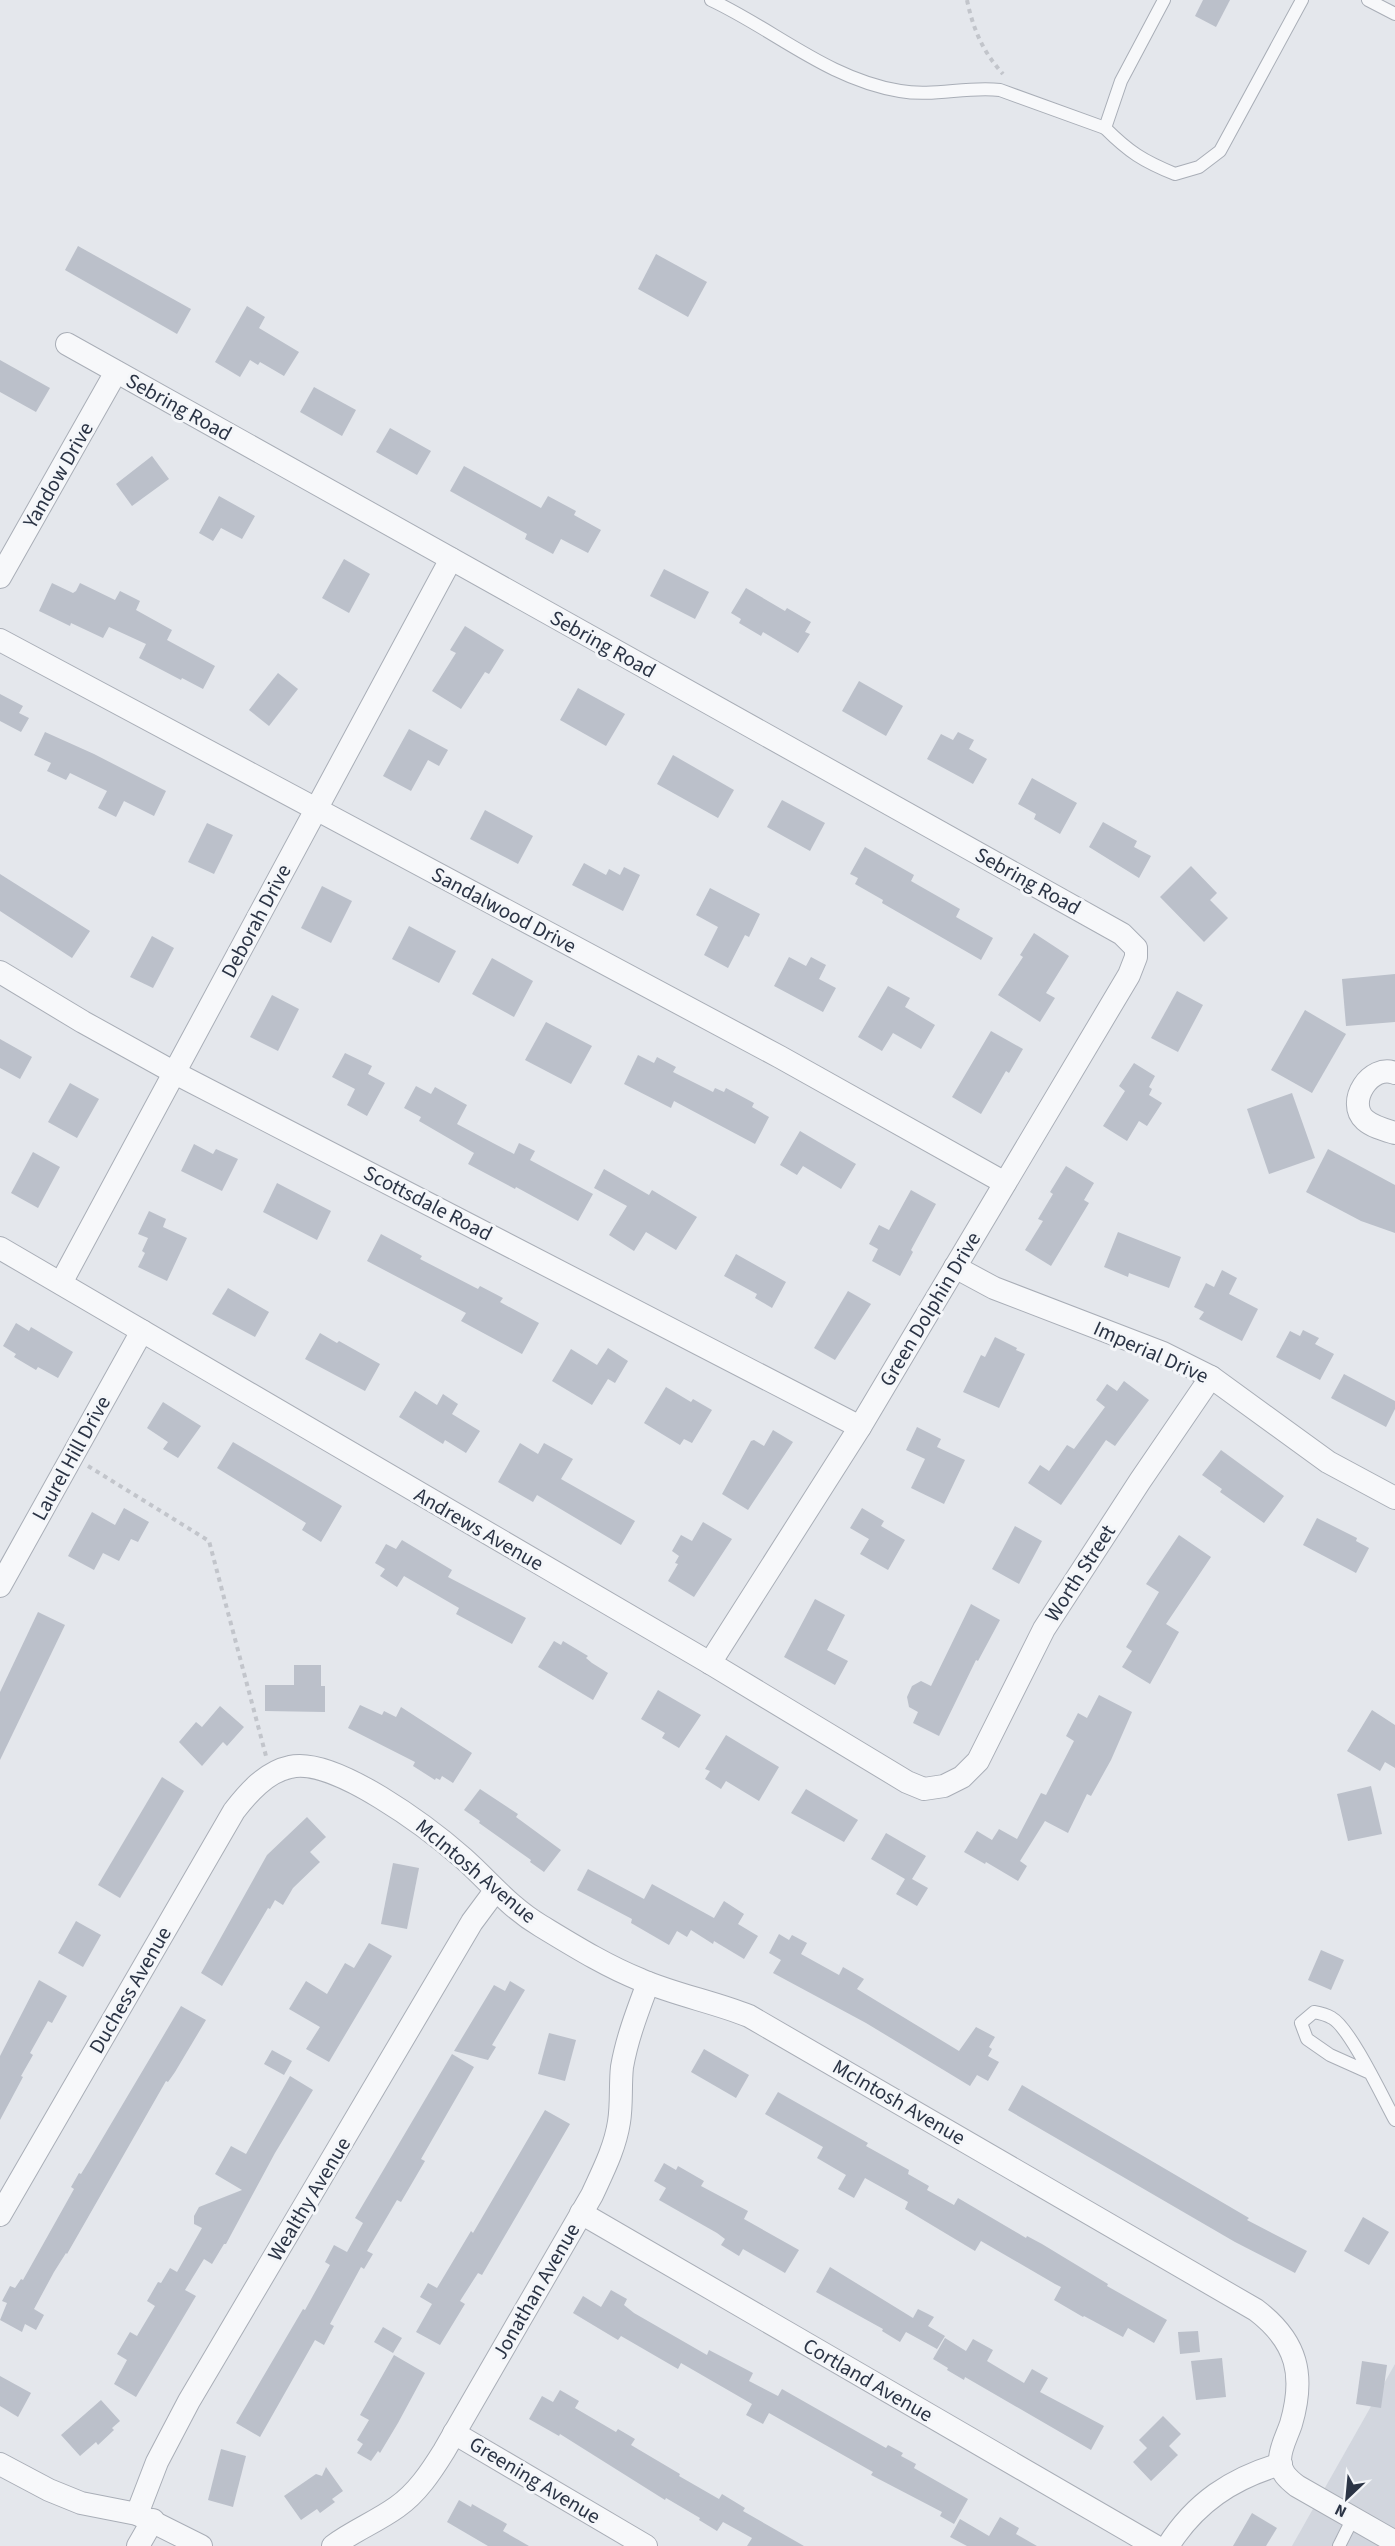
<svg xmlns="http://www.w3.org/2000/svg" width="1395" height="2546" font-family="'Source Sans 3',sans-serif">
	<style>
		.built { fill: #d2d6de }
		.building { fill: #bbc0ca }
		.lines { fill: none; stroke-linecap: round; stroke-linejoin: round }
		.service-casing { stroke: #a9aeb7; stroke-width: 14 }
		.minor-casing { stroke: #a9aeb7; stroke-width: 24 }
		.path { stroke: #c2c5cb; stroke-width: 4; stroke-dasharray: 4.5 4.5; stroke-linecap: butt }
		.service { stroke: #f7f8fa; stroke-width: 12 }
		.minor { stroke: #f7f8fa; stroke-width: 22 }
		.labels { text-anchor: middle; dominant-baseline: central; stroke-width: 6; stroke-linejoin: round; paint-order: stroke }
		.street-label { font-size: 21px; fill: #2b3445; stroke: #f4f6f9 }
	</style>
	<rect width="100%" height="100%" fill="#e4e7ec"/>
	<path class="built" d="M1395 2364V2546H1292Z"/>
	<g class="building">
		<path d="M1203 0H1230L1216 27 1195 16Z"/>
		<path d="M78 246 191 309 177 334 65 270Z"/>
		<path d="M656 254 707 282 688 317 638 289Z"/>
		<path d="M247 306 265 317 259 328 299 352 284 376 260 362 258 365 250 360 240 377 215 362Z"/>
		<path d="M0 360 50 388 36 412 0 392Z"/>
		<path d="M314 387 356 410 342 436 300 412Z"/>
		<path d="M390 428 431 451 417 475 376 452Z"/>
		<path d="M152 456 169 479 132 506 116 484Z"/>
		<path d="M464 466 541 508 548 496 576 511 574 515 601 530 588 553 561 539 553 554 525 539 527 534 450 491Z"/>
		<path d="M219 496 255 516 242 539 221 528 213 541 199 533Z"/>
		<path d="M344 559 370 574 349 613 322 598Z"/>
		<path d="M664 569 709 592 695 619 650 596Z"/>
		<path d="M52 583 73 593 76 591 80 583 115 600 120 591 140 601 136 610 172 630 167 640 215 666 203 689 182 678 181 680 139 658 146 644 109 627 103 638 71 623 70 626 39 611Z"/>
		<path d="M746 588 785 611 787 608 811 622 805 632 810 634 798 653 763 632 761 636 739 623 741 619 731 613Z"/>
		<path d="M465 626 504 650 489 674 485 672 461 709 432 691 456 653 450 650Z"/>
		<path d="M278 673 298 689 269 726 249 710Z"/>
		<path d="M859 681 903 706 886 736 842 711Z"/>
		<path d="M578 688 625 714 606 746 560 720Z"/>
		<path d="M0 694 23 706 19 713 29 718 21 732 0 721Z"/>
		<path d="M409 729 448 750 439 766 428 760 411 791 383 776Z"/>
		<path d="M45 732 94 754 166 791 154 816 124 801 116 817 98 808 107 791 70 773 66 780 47 771 51 763 34 755Z"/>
		<path d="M958 732 974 740 969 749 987 759 973 784 927 759 941 734 953 740Z"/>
		<path d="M673 755 734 790 718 818 657 784Z"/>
		<path d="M1032 778 1077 803 1060 834 1034 819 1036 814 1018 804Z"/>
		<path d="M782 800 825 823 810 851 767 827Z"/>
		<path d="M485 810 533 836 518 864 470 839Z"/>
		<path d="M1103 822 1137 841 1134 847 1151 856 1139 878 1089 847Z"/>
		<path d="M207 823 233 835 214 874 188 862Z"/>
		<path d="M865 847 914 875 911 881 960 909 956 917 993 938 981 960 882 903 883 900 855 884 858 878 850 874Z"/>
		<path d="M584 863 606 875 609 869 620 875 624 867 640 875 623 911 572 885Z"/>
		<path d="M1191 866 1217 893 1210 900 1228 918 1204 942 1160 897Z"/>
		<path d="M0 874 90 931 72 958 0 911Z"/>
		<path d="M322 886 352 901 331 943 301 928Z"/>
		<path d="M710 888 760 914 749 937 745 935 728 968 704 955 718 927 696 915Z"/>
		<path d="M409 926 456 951 439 983 392 959Z"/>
		<path d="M1034 933 1069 956 1046 993 1055 998 1040 1022 998 995 1023 957 1020 955Z"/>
		<path d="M152 936 174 948 153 988 130 977Z"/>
		<path d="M789 957 806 966 811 957 826 965 819 979 836 988 823 1012 774 986Z"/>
		<path d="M492 958 533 981 514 1017 472 994Z"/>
		<path d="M1395 974V1022L1346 1026 1342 979Z"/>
		<path d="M888 986 910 998 905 1007 935 1025 921 1049 893 1033 882 1051 858 1037Z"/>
		<path d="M1177 991 1203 1005 1178 1052 1151 1038Z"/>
		<path d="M272 995 299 1009 278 1051 250 1037Z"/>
		<path d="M1305 1010 1346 1034 1312 1093 1271 1070Z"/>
		<path d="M546 1022 592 1046 571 1084 525 1060Z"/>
		<path d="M991 1031 1023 1049 1009 1073 1006 1071 981 1114 952 1097Z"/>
		<path d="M0 1039 32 1057 20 1079 0 1068Z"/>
		<path d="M345 1053 372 1066 368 1074 385 1083 367 1116 347 1105 355 1089 332 1077Z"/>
		<path d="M638 1055 654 1063 657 1057 676 1067 673 1072 713 1092 715 1088 724 1092 726 1088 754 1103 752 1107 769 1117 755 1144 674 1101 671 1108 624 1084Z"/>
		<path d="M1134 1063 1155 1076 1149 1087 1152 1089 1149 1095 1162 1103 1147 1126 1139 1121 1127 1141 1103 1126 1125 1091 1119 1086Z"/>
		<path d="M70 1083 99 1099 77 1138 48 1122Z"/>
		<path d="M416 1086 431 1094 435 1087 467 1105 457 1124 514 1154 519 1143 535 1151 530 1160 593 1194 578 1221 516 1187 515 1189 468 1164 474 1153 419 1121 421 1117 404 1108Z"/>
		<path d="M1292 1093 1315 1158 1269 1174 1247 1109Z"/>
		<path d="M800 1131 856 1164 841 1189 803 1166 797 1175 780 1165Z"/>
		<path d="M194 1144 213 1154 216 1149 238 1159 222 1191 181 1171Z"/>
		<path d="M1328 1149 1395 1185V1233L1361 1221 1306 1192Z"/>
		<path d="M33 1152 60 1167 38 1208 11 1193Z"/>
		<path d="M1066 1166 1094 1183 1084 1200 1089 1203 1051 1266 1025 1250 1043 1221 1038 1219 1053 1194 1050 1192Z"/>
		<path d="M604 1169 649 1195 652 1190 697 1217 676 1250 646 1232 634 1251 609 1235 627 1206 594 1188Z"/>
		<path d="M277 1183 331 1211 317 1240 263 1212Z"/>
		<path d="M911 1190 936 1204 911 1250 913 1252 900 1276 872 1261 878 1249 869 1244 879 1225 889 1230Z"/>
		<path d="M149 1211 166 1219 163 1227 187 1238 167 1281 138 1267 145 1253 142 1251 148 1238 138 1234Z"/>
		<path d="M1118 1232 1181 1257 1169 1288 1129 1273 1128 1277 1104 1267Z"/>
		<path d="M381 1234 422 1256 420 1259 478 1289 480 1286 503 1298 500 1302 539 1323 522 1354 461 1321 466 1313 367 1261Z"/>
		<path d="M736 1254 786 1282 772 1308 755 1298 757 1294 724 1276Z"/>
		<path d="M1222 1270 1237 1278 1229 1294 1258 1309 1242 1341 1199 1319 1204 1312 1194 1307 1206 1283 1214 1287Z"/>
		<path d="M228 1288 269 1312 255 1337 212 1314Z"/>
		<path d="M848 1291 871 1304 835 1360 814 1348Z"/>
		<path d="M16 1323 29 1331 31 1327 73 1352 58 1378 38 1367 36 1370 14 1357 16 1354 3 1346Z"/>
		<path d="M1303 1330 1319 1338 1315 1344 1334 1354 1320 1380 1276 1357 1290 1331 1300 1336Z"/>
		<path d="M320 1333 337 1343 339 1341 380 1364 365 1391 305 1359Z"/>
		<path d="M995 1337 1017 1348 1016 1350 1025 1354 999 1408 963 1392 981 1355 985 1357Z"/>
		<path d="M608 1348 628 1361 615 1383 608 1379 592 1405 552 1381 571 1349 597 1365Z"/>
		<path d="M1344 1374 1395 1401V1409L1386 1427 1331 1398Z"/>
		<path d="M1124 1381 1149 1400 1115 1446 1106 1440 1061 1505 1028 1483 1040 1465 1049 1471 1067 1445 1074 1449 1105 1407 1096 1400 1107 1384 1117 1391Z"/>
		<path d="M666 1387 691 1402 693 1399 712 1410 692 1443 684 1439 680 1445 644 1423Z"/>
		<path d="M415 1391 437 1405 443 1394 458 1404 452 1414 480 1431 466 1453 445 1440 443 1444 399 1417Z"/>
		<path d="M163 1402 201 1426 178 1458 163 1449 168 1442 147 1428Z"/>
		<path d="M917 1427 941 1439 937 1447 965 1460 944 1504 911 1488 925 1459 906 1450Z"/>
		<path d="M773 1430 793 1442 748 1510 722 1494 751 1441 754 1440 764 1446Z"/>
		<path d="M233 1442 342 1506 321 1542 302 1530 306 1523 217 1468Z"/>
		<path d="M520 1443 538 1454 544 1443 573 1459 561 1479 635 1521 621 1545 537 1495 533 1502 498 1482Z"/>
		<path d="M1221 1450 1284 1496 1264 1523 1220 1492 1222 1489 1202 1475Z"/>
		<path d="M124 1508 149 1522 138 1542 131 1539 119 1561 103 1553 94 1570 68 1556 92 1512 115 1525Z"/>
		<path d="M862 1508 884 1521 881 1526 905 1540 888 1570 860 1554 869 1539 850 1528Z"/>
		<path d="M1317 1518 1357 1538 1356 1541 1369 1548 1356 1573 1303 1545Z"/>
		<path d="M703 1522 732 1539 694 1597 668 1581 678 1564 675 1563 679 1556 672 1551 681 1535 692 1541Z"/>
		<path d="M1015 1526 1042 1541 1019 1584 992 1569Z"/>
		<path d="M1179 1535 1211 1557 1166 1624 1179 1632 1150 1684 1122 1667 1132 1651 1126 1647 1159 1592 1146 1584Z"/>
		<path d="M402 1540 452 1570 448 1577 526 1618 512 1644 456 1614 459 1608 404 1576 397 1587 380 1576 385 1569 375 1563 386 1544 396 1549Z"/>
		<path d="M815 1599 845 1615 827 1650 848 1661 835 1685 784 1657Z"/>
		<path d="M971 1604 1000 1620 978 1661 976 1660 939 1736 913 1723 918 1712 909 1707 907 1697 912 1686 921 1681 931 1686Z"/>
		<path d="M38 1612 65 1625 0 1760V1692Z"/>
		<path d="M554 1641 561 1645 563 1641 588 1656 586 1658 592 1663 608 1673 593 1700 538 1667Z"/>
		<path d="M294 1665H321V1686H325V1712L265 1711V1685H294Z"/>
		<path d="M658 1690 701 1715 679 1748 662 1738 665 1733 641 1719Z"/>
		<path d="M1099 1695 1132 1712 1111 1760 1091 1796 1087 1794 1068 1833 1045 1821 1020 1861 1027 1866 1018 1881 986 1862 985 1864 964 1852 977 1831 992 1840 999 1829 1017 1839 1041 1793 1046 1795 1074 1741 1066 1736 1078 1713 1087 1718Z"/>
		<path d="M360 1705 382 1715 384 1711 396 1717 401 1707 472 1753 453 1783 442 1776 440 1780 436 1778 435 1780 413 1766 415 1762 348 1728Z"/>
		<path d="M220 1706 244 1727 227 1746 223 1742 202 1766 179 1742 196 1722 202 1727Z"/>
		<path d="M1372 1710 1395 1725V1768L1385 1762 1380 1771 1347 1751Z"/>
		<path d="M726 1735 779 1767 759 1801 726 1781 721 1789 705 1779 710 1771 705 1769Z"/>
		<path d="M162 1777 184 1791 120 1898 98 1885Z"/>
		<path d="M1371 1786 1382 1834 1348 1841 1337 1794Z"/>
		<path d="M480 1789 518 1814 516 1817 561 1850 544 1872 530 1862 531 1860 479 1823 480 1821 464 1810Z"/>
		<path d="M806 1789 858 1820 844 1842 791 1813Z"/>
		<path d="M307 1817 326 1837 310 1852 320 1862 293 1888 283 1905 275 1900 270 1909 268 1908 222 1986 201 1973 267 1855Z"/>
		<path d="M886 1833 926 1856 912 1879 928 1888 917 1906 896 1894 905 1879 871 1859Z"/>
		<path d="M393 1863 419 1868 407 1929 381 1924Z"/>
		<path d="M588 1869 644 1899 652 1884 714 1918 724 1901 744 1914 738 1924 758 1936 744 1959 714 1941 713 1944 691 1930 687 1937 677 1931 669 1945 631 1923 632 1919 577 1890Z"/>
		<path d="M76 1921 101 1935 83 1967 58 1953Z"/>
		<path d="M779 1934 789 1940 792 1935 807 1943 801 1954 839 1975 843 1967 864 1979 857 1989 959 2051 976 2027 995 2037 989 2047 992 2049 988 2056 999 2062 988 2081 977 2075 970 2086 866 2023 773 1973 781 1960 769 1953Z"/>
		<path d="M369 1943 392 1956 329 2062 306 2049 320 2027 289 2009 306 1981 327 1994 345 1963 354 1968Z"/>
		<path d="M1321 1950 1344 1960 1331 1990 1308 1980Z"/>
		<path d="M39 1980 67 1996 52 2023 48 2021 30 2053 33 2055 21 2076 23 2077 0 2120V2056Z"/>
		<path d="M510 1981 525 1990 492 2045 496 2047 488 2060 454 2051 494 1985 505 1991Z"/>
		<path d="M181 2006 206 2020 175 2072 168 2082 166 2081 67 2254 66 2253 54 2272 34 2309 44 2315 36 2330 25 2324 22 2332 0 2320 7 2303 2 2301 10 2286 15 2288 21 2279 23 2280 74 2189 71 2187 79 2173 81 2174 89 2161Z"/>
		<path d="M549 2033 576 2040 565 2081 538 2074Z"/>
		<path d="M704 2049 749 2075 736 2098 691 2072Z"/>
		<path d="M272 2050 292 2061 284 2075 264 2064Z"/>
		<path d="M452 2054 474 2067 421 2159 425 2161 401 2202 397 2200 367 2251 373 2254 364 2269 361 2267 330 2324 334 2326 324 2345 315 2340 260 2437 236 2423 303 2309 305 2310 330 2265 325 2262 334 2245 347 2252 363 2223 355 2218Z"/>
		<path d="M290 2076 313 2090 275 2153 226 2244H224L212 2264 204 2259 185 2290 196 2296 136 2397 114 2384 127 2360 117 2354 130 2332 137 2336 155 2306 147 2301 158 2282 161 2283 170 2268 177 2272 202 2228 194 2224V2216L199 2207 242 2190 215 2174 231 2146 246 2154Z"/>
		<path d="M1022 2085 1249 2218 1247 2220 1307 2251 1295 2273 1235 2242 1008 2110Z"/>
		<path d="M778 2092 868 2143 866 2146 909 2170 908 2174 929 2186 927 2190 954 2205 958 2198 1026 2238 1027 2236 1042 2244 1108 2284 1107 2286 1167 2320 1154 2343 1128 2328 1123 2337 1084 2316 1083 2317 1054 2300 1061 2287 1055 2284 981 2241 975 2251 905 2209 908 2202 865 2178 854 2198 838 2189 846 2175 817 2158 823 2147 765 2114Z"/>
		<path d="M545 2110 570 2124 482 2275 478 2273 460 2301 465 2304 440 2345 416 2332 432 2304 420 2297 428 2283 437 2288 471 2231 473 2233Z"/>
		<path d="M664 2163 676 2170 678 2166 704 2181 701 2186 748 2211 744 2219 799 2250 785 2273 743 2249 739 2256 721 2245 725 2239 717 2233 659 2200 666 2188 654 2181Z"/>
		<path d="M1363 2217 1389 2232 1369 2265 1344 2251Z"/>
		<path d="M830 2267 913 2318 918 2309 934 2317 928 2326 945 2336 937 2349 906 2332 900 2342 882 2331 883 2329 816 2292Z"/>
		<path d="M611 2290 627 2299 624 2305 634 2313 707 2355 709 2350 753 2373 749 2381 778 2396 782 2389 886 2448 888 2445 903 2453 901 2456 916 2464 914 2468 968 2499 954 2524 940 2516 942 2512 871 2475 873 2472 769 2413 763 2424 746 2415 752 2404 681 2363 678 2369 621 2336 618 2340 573 2313 583 2296 601 2307Z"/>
		<path d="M383 2327 402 2338 393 2353 374 2342Z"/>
		<path d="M1198 2331 1200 2352 1180 2354 1178 2332Z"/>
		<path d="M945 2338 966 2351 973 2339 993 2350 987 2361 1024 2383 1032 2369 1048 2378 1040 2392 1104 2426 1091 2450 965 2377 964 2380 947 2370 948 2368 933 2359Z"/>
		<path d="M394 2355 425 2373 398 2423 380 2453 378 2451 371 2461 357 2453 363 2444 357 2440 369 2420 360 2415Z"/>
		<path d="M1222 2358 1226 2397 1196 2400 1191 2361Z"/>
		<path d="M1362 2361 1387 2365 1381 2408 1356 2404Z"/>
		<path d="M0 2376 31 2393 18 2417 0 2406Z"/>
		<path d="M560 2390 579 2401 575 2408 616 2432 618 2429 635 2439 631 2445 680 2474 679 2476 719 2499 722 2494 745 2508 743 2511 804 2546H747L752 2538 723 2522 717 2531 699 2520 700 2518 666 2498 665 2500 560 2434 559 2436 529 2419 542 2396 553 2402Z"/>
		<path d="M101 2400 120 2421 112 2428 114 2430 98 2445 96 2442 80 2456 61 2435Z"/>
		<path d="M1163 2416 1181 2434 1169 2446 1178 2455 1151 2481 1133 2462 1147 2448 1139 2440Z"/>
		<path d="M221 2449 246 2456 233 2507 208 2500Z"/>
		<path d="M326 2467 343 2491 332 2499 335 2502 320 2513 317 2509 301 2520 284 2496 316 2474 322 2476Z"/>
		<path d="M459 2500 471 2507 472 2504 507 2524 503 2531 529 2546H488L447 2522Z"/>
		<path d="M1252 2513 1277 2528 1266 2546H1233Z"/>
		<path d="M1000 2517 1019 2528 1016 2534 1037 2546H967L950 2537 960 2519 989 2536Z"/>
	</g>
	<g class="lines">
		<g class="service-casing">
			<g id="service">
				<path d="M711 0C775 30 828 79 900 91 933 97 967 86 1000 90L1105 128"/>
				<path d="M1164 0 1121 81 1105 128C1129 152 1143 161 1175 174L1199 167 1220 151 1302 0"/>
				<path d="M1368 0 1395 14"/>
				<path d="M1368 2072 1330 2055 1307 2039 1301 2023 1314 2012C1320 2013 1327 2015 1332 2018 1350 2028 1383 2098 1395 2120"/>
				<path d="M1339 2546 1353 2518"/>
			</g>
		</g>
		<g class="minor-casing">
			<g id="minor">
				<path d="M67 344 1122 934 1136 948V957L1129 975 860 1427 710 1663"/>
				<path d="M0 577 116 372"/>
				<path d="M0 640 780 1057 1005 1183"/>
				<path d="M0 972 83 1022 175 1073 860 1427"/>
				<path d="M1395 1073C1371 1063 1345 1102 1365 1120 1373 1127 1385 1130 1395 1133"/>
				<path d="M0 1248 710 1663 907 1782 924 1789 944 1786 962 1777 978 1761 1044 1629 1140 1481 1211 1377"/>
				<path d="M955 1267 994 1288 1163 1353 1211 1377 1328 1462 1395 1498"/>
				<path d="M61 1283 451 559"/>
				<path d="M0 1586 142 1331"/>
				<path d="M581 2213 1155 2546"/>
				<path d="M0 2215 234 1811C248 1793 266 1772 290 1767 334 1756 430 1829 463 1858 490 1882 509 1907 541 1926 574 1946 606 1966 641 1980 676 1995 714 2002 749 2016L1256 2310C1298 2342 1305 2376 1291 2424 1287 2436 1280 2448 1280 2460 1280 2472 1288 2479 1297 2486L1395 2542"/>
				<path d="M454 2433 646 2546"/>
				<path d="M0 2464 49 2490 81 2503 137 2514 201 2546"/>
				<path d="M137 2514 157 2462 189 2401 472 1922 495 1891"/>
				<path d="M138 2546 153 2520"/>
				<path d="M333 2546C353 2531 376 2522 397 2507 417 2493 431 2472 444 2451L592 2195C603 2171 615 2148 619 2122 622 2104 620 2085 622 2067 627 2038 638 2010 648 1983"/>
				<path d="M1168 2546C1195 2503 1232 2478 1281 2464"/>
			</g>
		</g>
		<g class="path">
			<path d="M967 0C973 29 983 52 1003 74"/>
			<path d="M88 1466 209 1541 266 1756"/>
		</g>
		<use href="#service" class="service"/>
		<use href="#minor" class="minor"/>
	</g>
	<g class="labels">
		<g class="street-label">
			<text transform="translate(179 407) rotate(29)">Sebring Road</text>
			<text transform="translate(58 475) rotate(-60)">Yandow Drive</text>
			<text transform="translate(603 644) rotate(29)">Sebring Road</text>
			<text transform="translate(1028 881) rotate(29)">Sebring Road</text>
			<text transform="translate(504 910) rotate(28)">Sandalwood Drive</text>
			<text transform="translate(256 921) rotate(-62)">Deborah Drive</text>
			<text transform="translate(428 1203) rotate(27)">Scottsdale Road</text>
			<text transform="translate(930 1309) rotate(-59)">Green Dolphin Drive</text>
			<text transform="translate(1151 1352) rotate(24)">Imperial Drive</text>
			<text transform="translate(71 1458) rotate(-61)">Laurel Hill Drive</text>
			<text transform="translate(479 1529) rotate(30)">Andrews Avenue</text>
			<text transform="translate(1080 1573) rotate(-57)">Worth Street</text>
			<text transform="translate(476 1871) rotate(40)">McIntosh Avenue</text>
			<text transform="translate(130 1990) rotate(-60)">Duchess Avenue</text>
			<text transform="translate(899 2102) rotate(30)">McIntosh Avenue</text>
			<text transform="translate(309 2199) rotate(-59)">Wealthy Avenue</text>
			<text transform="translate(536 2291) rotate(-60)">Jonathan Avenue</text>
			<text transform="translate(868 2380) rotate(30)">Cortland Avenue</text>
			<text transform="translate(535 2480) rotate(31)">Greening Avenue</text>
		</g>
	</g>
	<g transform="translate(1347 2498) rotate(206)" stroke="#f4f6f9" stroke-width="4.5" paint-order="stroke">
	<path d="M0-4.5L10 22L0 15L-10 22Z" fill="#2b3445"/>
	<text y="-9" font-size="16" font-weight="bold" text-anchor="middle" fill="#2b3445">N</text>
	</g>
</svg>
